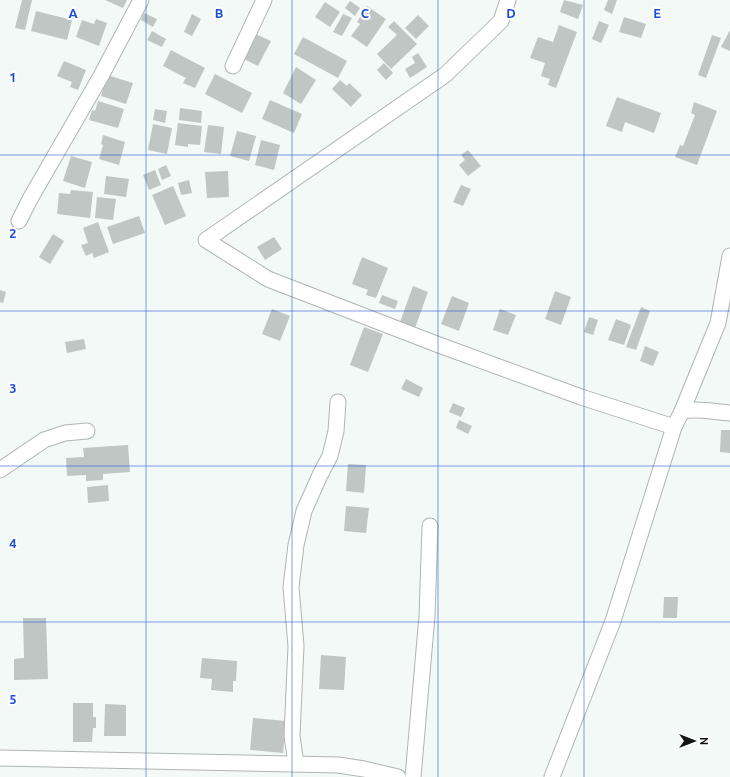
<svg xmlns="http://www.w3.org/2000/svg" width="730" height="777" font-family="Ubuntu,sans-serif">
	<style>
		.building { fill: #bfc6c4 }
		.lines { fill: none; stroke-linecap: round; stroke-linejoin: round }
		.minor-casing { stroke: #aeb5b3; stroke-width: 17 }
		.minor { stroke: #fff; stroke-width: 15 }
		.grid { fill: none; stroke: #1d4ed8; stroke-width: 1; stroke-opacity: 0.55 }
		.grid-label { font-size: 13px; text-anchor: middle; font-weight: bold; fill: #1d4ed8; stroke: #fff; stroke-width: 4; stroke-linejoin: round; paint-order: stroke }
	</style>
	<rect width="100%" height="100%" fill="#f2f9f7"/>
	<g class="building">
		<path d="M22 0H32L25 30 15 28Z"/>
		<path d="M105 0H127L123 8Z"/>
		<path d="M564 0 583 5 578 19 560 12Z"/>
		<path d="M608 0H617L612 14 604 10Z"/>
		<path d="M350 1 360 8 355 16 345 8Z"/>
		<path d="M325 2 340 12 330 27 315 17Z"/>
		<path d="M367 6 386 19 367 47 351 36 360 24 357 22Z"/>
		<path d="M36 11 72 20 67 40 31 31Z"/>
		<path d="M144 13 157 19 153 27 141 20Z"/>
		<path d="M192 14 201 19 192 36 184 32Z"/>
		<path d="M343 14 352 18 342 36 333 32Z"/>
		<path d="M418 15 429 26 416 39 405 28Z"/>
		<path d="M624 17 646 24 641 38 619 32Z"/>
		<path d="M96 19 107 23 99 46 76 37 82 20 94 24Z"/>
		<path d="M394 21 417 44 391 69 377 54 397 35 388 27Z"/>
		<path d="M599 21 609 25 601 43 592 39Z"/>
		<path d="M559 25 577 32 556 88 548 85 550 79 541 76 545 63 530 58 538 37 553 42Z"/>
		<path d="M730 30V51L721 47Z"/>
		<path d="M152 31 166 39 162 47 147 40Z"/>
		<path d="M251 32 271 41 258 66 242 58Z"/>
		<path d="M712 35 721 38 706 78 698 75Z"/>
		<path d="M303 37 347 61 338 78 294 54Z"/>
		<path d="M171 50 205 68 195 88 183 83 186 78 163 66Z"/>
		<path d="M418 53 427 67 410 78 405 69 415 63 412 57Z"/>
		<path d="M64 61 86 70 78 90 70 87 72 82 57 76Z"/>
		<path d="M384 63 393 73 386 80 377 70Z"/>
		<path d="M296 67 316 80 301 104 283 93Z"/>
		<path d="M215 74 252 93 242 113 205 94Z"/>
		<path d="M107 75 133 83 126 104 101 96Z"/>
		<path d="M340 80 347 86 349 83 362 95 351 107 332 89Z"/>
		<path d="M617 97 661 113 654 133 625 122 622 132 606 126Z"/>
		<path d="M270 100 302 114 294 133 262 119Z"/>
		<path d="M98 101 124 109 118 128 89 120 92 110 95 111Z"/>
		<path d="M694 102 717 111 697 165 675 157 680 145 683 146 695 115 691 113Z"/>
		<path d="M180 108 202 111 201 123 179 120Z"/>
		<path d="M155 109 167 111 165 123 153 120Z"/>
		<path d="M178 123 202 126 200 145 188 144V147L175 145Z"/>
		<path d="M153 124 172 128 167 154 148 150Z"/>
		<path d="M208 125 224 127 221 154 204 152Z"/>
		<path d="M237 131 256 136 249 161 230 156Z"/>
		<path d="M103 135 125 142 119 165 99 159 103 145 101 144Z"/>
		<path d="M261 140 280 145 274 170 255 165Z"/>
		<path d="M468 150 481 166 468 176 459 165 465 160 461 155Z"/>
		<path d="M71 156 92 162 85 188 63 181Z"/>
		<path d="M166 165 171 176 162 180 158 169Z"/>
		<path d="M155 170 161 185 149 190 143 175Z"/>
		<path d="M228 171 229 197 207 198 205 172Z"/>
		<path d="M106 176 129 179 126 197 104 194Z"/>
		<path d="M189 180 192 193 181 195 178 183Z"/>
		<path d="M461 185 471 189 463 206 453 202Z"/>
		<path d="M173 186 186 216 165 225 152 195Z"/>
		<path d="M71 190 93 192 90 218 57 214 59 193 70 194Z"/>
		<path d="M97 197 116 199 113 220 95 218Z"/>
		<path d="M139 216 145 233 113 244 107 227Z"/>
		<path d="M98 222 109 252 94 258 92 253 86 256 81 245 88 243 83 228Z"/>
		<path d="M53 234 64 241 50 264 39 257Z"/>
		<path d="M274 237 282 249 265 260 257 247Z"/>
		<path d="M362 257 388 268 376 298 366 295 368 290 352 284Z"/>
		<path d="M413 286 428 292 415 328 400 322Z"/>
		<path d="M0 290 6 292 3 303 0 302Z"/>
		<path d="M555 291 571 297 561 325 545 319Z"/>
		<path d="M382 295 398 301 395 309 379 303Z"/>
		<path d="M452 296 469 303 459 331 441 324Z"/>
		<path d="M641 307 650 311 636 350 626 347Z"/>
		<path d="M272 309 290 316 280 341 262 334Z"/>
		<path d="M500 309 516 315 508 335 493 330Z"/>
		<path d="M589 317 598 320 593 335 584 332Z"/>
		<path d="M616 319 631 325 624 345 608 340Z"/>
		<path d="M364 327 383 334 368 372 350 365Z"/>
		<path d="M84 339 86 349 67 353 65 342Z"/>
		<path d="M645 346 659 352 653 366 640 361Z"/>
		<path d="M406 379 423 388 419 397 401 389Z"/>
		<path d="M453 403 465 408 461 417 449 412Z"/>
		<path d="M459 420 472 426 468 434 456 428Z"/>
		<path d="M721 430H730V453L720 452Z"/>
		<path d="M128 445 130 472 103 474V480L86 481V475L67 476 66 458 84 457 83 448Z"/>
		<path d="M348 464 366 465 364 493 346 491Z"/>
		<path d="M108 485 109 501 88 503 87 487Z"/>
		<path d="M346 506 369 508 366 533 344 531Z"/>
		<path d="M664 597H678L677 618H663Z"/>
		<path d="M23 618H46L48 679 14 680V659L24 658Z"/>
		<path d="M321 655 346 657 344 690 319 689Z"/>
		<path d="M202 658 237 661 236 681H233V692L211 690 212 679 200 678Z"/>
		<path d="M73 703H93V717H96V728H93L92 742H73Z"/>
		<path d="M105 704 126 705V736H104Z"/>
		<path d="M253 718 286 721 283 753 250 750Z"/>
	</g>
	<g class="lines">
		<g class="minor-casing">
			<g id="minor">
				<path d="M508 0 501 21 445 75 206 240 268 279 439 345 581 397 674 427"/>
				<path d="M233 66 264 0"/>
				<path d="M19 221 30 199 101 76 141 0"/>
				<path d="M682 411C697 408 714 412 730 413"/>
				<path d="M0 470 44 440 65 433 87 431"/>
				<path d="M0 758 338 765 364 769 398 777"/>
				<path d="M296 764 292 736 296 646 291 587 296 545 304 511 320 475 330 456 336 431 338 402"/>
				<path d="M413 777 427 616 430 526"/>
				<path d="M552 777 613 621 674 427 682 411 718 323 730 256"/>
			</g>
		</g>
		<use href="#minor" class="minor"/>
	</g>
	<path class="grid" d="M146 0V777M292 0V777M438 0V777M584 0V777M0 155H730M0 311H730M0 466H730M0 622H730"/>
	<g class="grid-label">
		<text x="73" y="18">A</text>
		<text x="219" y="18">B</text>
		<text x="365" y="18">C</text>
		<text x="511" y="18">D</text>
		<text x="657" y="18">E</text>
		<text x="13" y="82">1</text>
		<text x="13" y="238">2</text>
		<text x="13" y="393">3</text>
		<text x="13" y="548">4</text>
		<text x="13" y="704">5</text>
	</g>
	<g transform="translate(694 741) rotate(90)" stroke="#ffffff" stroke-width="3" paint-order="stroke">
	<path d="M0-3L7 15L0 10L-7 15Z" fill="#121514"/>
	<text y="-6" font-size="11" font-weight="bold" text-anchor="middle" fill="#121514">N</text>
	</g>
</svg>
